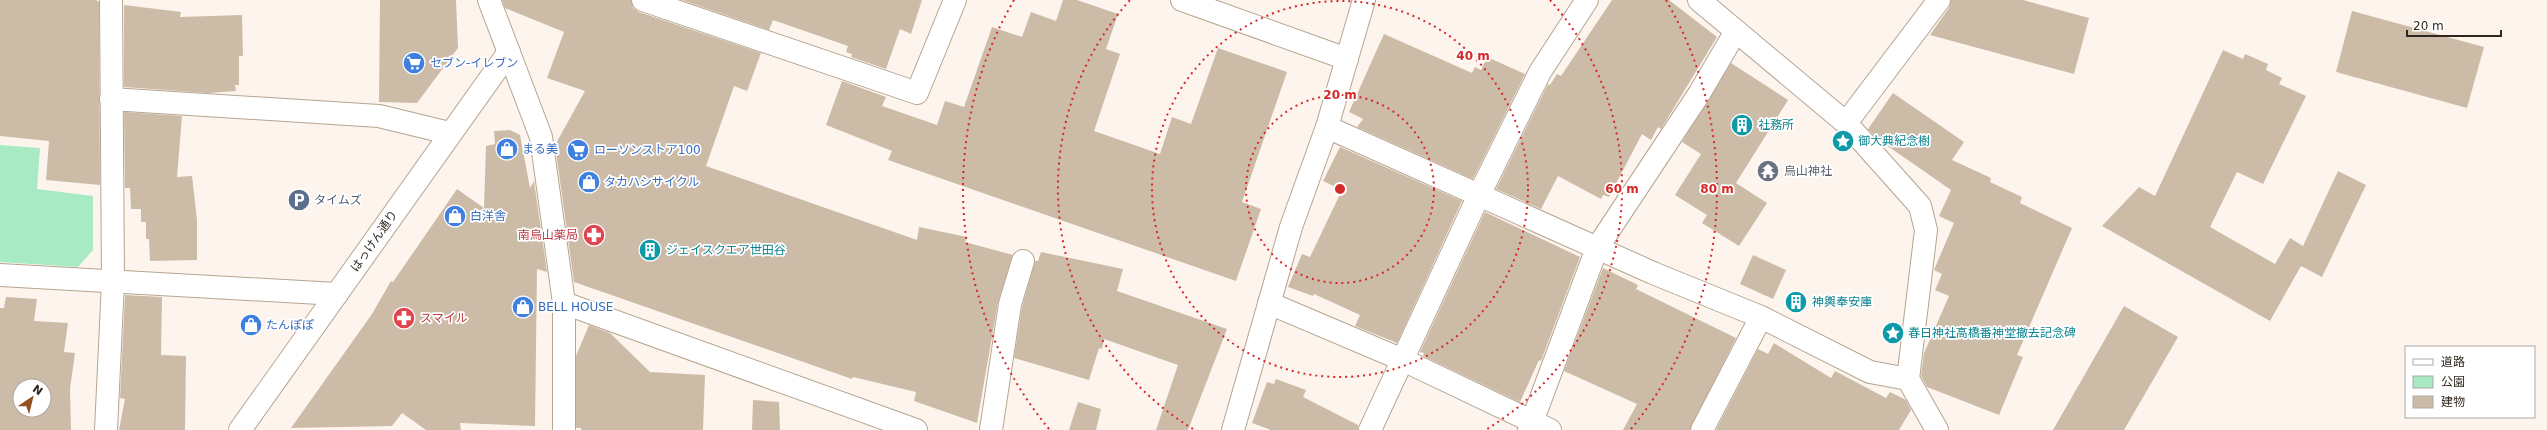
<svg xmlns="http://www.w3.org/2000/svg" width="2547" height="430" font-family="'DejaVu Sans','Noto Sans JP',sans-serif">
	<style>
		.green { fill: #a8eac3 }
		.building { fill: #ccbba7; fill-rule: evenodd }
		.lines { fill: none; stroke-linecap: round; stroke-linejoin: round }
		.minor-casing { stroke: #b5a591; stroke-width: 24 }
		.minor { stroke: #fff; stroke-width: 22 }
		.ring { fill: none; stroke: #d62828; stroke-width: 2; stroke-dasharray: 2 4 }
		.labels { text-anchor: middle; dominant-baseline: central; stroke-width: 3.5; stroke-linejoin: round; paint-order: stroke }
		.shop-label { font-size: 12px; fill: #366cbe; stroke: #fff; text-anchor: start }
		.culture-label { font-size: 12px; fill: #0d838f; stroke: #fff; text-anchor: start }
		.worship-label { font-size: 12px; fill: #5b616d; stroke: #fff; text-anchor: start }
		.service-label { font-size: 12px; fill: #4e5e75; stroke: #fff; text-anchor: start }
		.health-label { font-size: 12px; fill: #be3a42; stroke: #fff; text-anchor: end }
		.street-label { font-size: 12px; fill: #2e271f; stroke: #fff }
		.centre { fill: #d62828; stroke: #fff; stroke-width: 2 }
		.ring-label { font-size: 12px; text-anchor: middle; font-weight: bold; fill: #d62828; stroke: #fff; stroke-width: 3.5; stroke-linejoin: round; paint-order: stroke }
	</style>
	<rect width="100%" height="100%" fill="#fdf5ed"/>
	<path class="green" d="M0 145 40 148 37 189 93 196V250L78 267 0 262Z"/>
	<g class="building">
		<path d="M0 0H96L99 2 100 185 46 180 49 141 0 136Z"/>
		<path d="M380 0H456L458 48 417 103 379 102Z"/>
		<path d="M502 0H631L633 8 639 12 761 53 747 91 734 86 706 166 917 240 919 227 967 237 965 242 1013 255 998 302 977 423 914 401 916 392 853 377 852 379 574 282 555 145 585 91 547 78 564 32 505 8Z"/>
		<path d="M682 0H922L911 34 900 29 886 69 851 57 852 54 846 52 848 46 773 20 769 30Z"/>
		<path d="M1063 0H1077L1118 14 1106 49 1120 54 1094 131 1160 154 1172 117 1191 124 1218 48 1287 72 1242 202 1261 209 1236 281 888 160 892 151 826 125 842 81 886 97 882 106 937 125 945 101 964 107 992 27 1022 37 1031 12 1056 21Z"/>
		<path d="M1612 0H1669L1717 37 1661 129 1658 127 1651 140 1642 134 1609 197 1603 195 1601 199 1558 176 1541 209 1496 189 1548 84 1550 85 1557 74 1561 76Z"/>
		<path d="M1951 0H2023L2089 18 2074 74 1930 35 1949 8Z"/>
		<path d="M124 5 181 12 180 17 242 15 243 56H239V85H235L236 91 208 93 124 87Z"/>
		<path d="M2352 11 2484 47 2467 108 2336 72Z"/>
		<path d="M1384 34 1472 73 1475 67 1481 70 1487 57 1525 74 1473 179 1357 127 1363 119 1349 112Z"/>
		<path d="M2223 50 2243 59 2245 54 2268 64 2266 70 2282 78 2279 84 2306 96 2263 184 2237 172 2210 227 2275 264 2290 238 2303 246 2338 171 2366 185 2322 277 2301 266 2270 321 2102 226 2139 187 2155 196Z"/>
		<path d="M1731 63 1788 100 1736 183 1767 203 1739 246 1702 223 1707 215 1675 195 1701 154 1682 142Z"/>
		<path d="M1893 93 1964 142 1952 160 1991 178 1990 182 2022 197 2020 203 2072 228 2017 355 2023 357 1999 415 1927 387 1921 376 1924 353 1949 296 1935 290 1942 274 1934 270 1954 223 1939 216 1951 190 1876 138 1868 129Z"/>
		<path d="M124 112 182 116 177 177 192 176 197 220V260L150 261 149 239H146V222H141V209H131L130 188H125Z"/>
		<path d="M510 130 520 135 530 188 534 181 547 272 537 269 535 426 460 423 461 430H426L402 413 392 426 291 428 372 314 391 281 393 282 457 189 484 208 486 146 495 144 494 131Z"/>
		<path d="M1340 147 1462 201 1397 343 1355 326 1360 315 1314 294 1313 296 1288 287 1302 254 1310 257 1342 190 1323 181Z"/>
		<path d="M1485 212 1580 257 1541 361 1539 360 1520 402 1423 356 1424 353 1420 352Z"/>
		<path d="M1041 252 1123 269 1117 291 1227 329 1188 430H1156L1178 365 1104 339 1102 349 1099 348 1089 380 1014 358 1022 307 1035 261H1038Z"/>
		<path d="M1753 255 1786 270 1773 299 1740 284Z"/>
		<path d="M1603 268 1638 285 1636 289 1736 338 1690 430H1623L1637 404 1564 371Z"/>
		<path d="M125 295 162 297 161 355 186 356 185 430H119L125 399 120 398Z"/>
		<path d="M6 297 37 299 34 321 68 323 64 352 75 353 70 389 71 430H0V308H4ZM20 386H44V410H20Z"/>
		<path d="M2124 306 2178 337 2124 430H2053Z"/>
		<path d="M589 325 610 333 650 372 705 375 703 430H581V428H576V356Z"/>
		<path d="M1774 343 1831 378 1835 371 1886 398 1890 392 1906 400 1911 410 1899 430H1716L1758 349 1768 354Z"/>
		<path d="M1276 379 1306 390 1303 397 1358 425V430H1271L1252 423 1267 382 1274 384Z"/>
		<path d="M753 400 779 402 780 430H752Z"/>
		<path d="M1078 402 1101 409 1096 430H1069Z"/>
	</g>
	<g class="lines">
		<g class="minor-casing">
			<g id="minor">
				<path d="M489 0 541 137 564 303V430"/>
				<path d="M643 0 917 93 955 0"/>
				<path d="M1182 0 1347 59"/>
				<path d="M1699 0 1846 123 1920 206 1926 230 1908 379"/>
				<path d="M111 99 379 116 449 133"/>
				<path d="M1846 123 1939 0"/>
				<path d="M1327 127 1653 273 1761 317 1870 372 1908 379 1937 430"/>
				<path d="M0 275 337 294"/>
				<path d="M564 303 916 430"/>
				<path d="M1269 303 1403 360 1550 430"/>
				<path d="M106 430 113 282 111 0"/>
				<path d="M240 430 509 52"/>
				<path d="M991 430 1010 304 1023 261"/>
				<path d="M1233 430 1291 227 1327 127 1364 0"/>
				<path d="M1370 430 1479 195 1540 72 1587 0"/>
				<path d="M1529 430 1597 248 1699 94 1736 31"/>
				<path d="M1702 430 1761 317"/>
			</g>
		</g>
		<use href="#minor" class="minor"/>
	</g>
	<g class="ring">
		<circle cx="1340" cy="189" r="94"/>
		<circle cx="1340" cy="189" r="188"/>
		<path d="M1193 429A282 282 0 0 1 1130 0M1550 0A282 282 0 0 1 1487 429"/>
		<path d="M1049 429A377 377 0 0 1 1014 0M1666 0A377 377 0 0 1 1631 429"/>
	</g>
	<defs>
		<g id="supermarket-disc" transform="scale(1.15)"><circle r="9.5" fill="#3f7fe0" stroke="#fff"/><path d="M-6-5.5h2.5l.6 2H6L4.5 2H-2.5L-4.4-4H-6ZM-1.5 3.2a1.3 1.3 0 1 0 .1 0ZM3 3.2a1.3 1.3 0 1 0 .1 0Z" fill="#fff"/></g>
		<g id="building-disc" transform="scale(1.15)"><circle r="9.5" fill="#0f9aa8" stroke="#fff"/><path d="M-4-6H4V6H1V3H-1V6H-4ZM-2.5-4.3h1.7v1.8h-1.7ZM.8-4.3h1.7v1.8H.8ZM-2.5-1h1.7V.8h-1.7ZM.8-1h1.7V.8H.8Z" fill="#fff"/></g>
		<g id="sight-disc" transform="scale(1.15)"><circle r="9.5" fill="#0f9aa8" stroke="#fff"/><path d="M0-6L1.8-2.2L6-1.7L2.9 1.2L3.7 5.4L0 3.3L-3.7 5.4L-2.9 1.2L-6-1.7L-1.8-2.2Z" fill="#fff"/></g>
		<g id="shop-disc" transform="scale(1.15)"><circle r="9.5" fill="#3f7fe0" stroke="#fff"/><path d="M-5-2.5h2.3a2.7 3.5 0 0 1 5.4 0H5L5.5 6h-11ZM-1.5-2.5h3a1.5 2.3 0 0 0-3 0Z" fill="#fff"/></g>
		<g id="temple-disc" transform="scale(1.15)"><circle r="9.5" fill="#6b7280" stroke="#fff"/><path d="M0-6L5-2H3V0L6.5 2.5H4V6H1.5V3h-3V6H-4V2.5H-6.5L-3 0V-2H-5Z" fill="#fff"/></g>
		<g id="parking-disc" transform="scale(1.15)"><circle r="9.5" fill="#5c6f8a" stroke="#fff"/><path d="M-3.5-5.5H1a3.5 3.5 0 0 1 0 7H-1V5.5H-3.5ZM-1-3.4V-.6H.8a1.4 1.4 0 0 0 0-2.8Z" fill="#fff"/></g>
		<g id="pharmacy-disc" transform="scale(1.15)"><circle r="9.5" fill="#e0444e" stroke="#fff"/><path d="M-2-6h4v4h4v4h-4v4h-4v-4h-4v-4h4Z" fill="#fff"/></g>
	</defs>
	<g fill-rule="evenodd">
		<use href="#supermarket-disc" x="414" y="63"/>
		<use href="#building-disc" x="1742" y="125"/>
		<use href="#sight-disc" x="1843" y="141"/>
		<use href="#shop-disc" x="507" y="149"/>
		<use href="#supermarket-disc" x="578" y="150"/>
		<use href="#temple-disc" x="1768" y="171"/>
		<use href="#shop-disc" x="589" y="182"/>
		<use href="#parking-disc" x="299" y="200"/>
		<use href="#shop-disc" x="455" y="216"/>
		<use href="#pharmacy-disc" x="594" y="235"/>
		<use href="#building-disc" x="650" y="250"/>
		<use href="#building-disc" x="1796" y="302"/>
		<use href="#shop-disc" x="523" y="307"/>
		<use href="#pharmacy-disc" x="404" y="318"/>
		<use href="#shop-disc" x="251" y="325"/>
		<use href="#sight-disc" x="1893" y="333"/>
	</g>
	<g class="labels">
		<g class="shop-label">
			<text x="430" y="63">セブン-イレブン</text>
			<text x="522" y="149">まる美</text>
			<text x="594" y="150">ローソンストア100</text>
			<text x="604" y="182">タカハシサイクル</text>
			<text x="470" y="216">白洋舎</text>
			<text x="538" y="307">BELL HOUSE</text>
			<text x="266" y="325">たんぽぽ</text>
		</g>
		<g class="culture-label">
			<text x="1758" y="125">社務所</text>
			<text x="1858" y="141">御大典紀念樹</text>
			<text x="666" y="250">ジェイスクエア世田谷</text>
			<text x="1812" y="302">神輿奉安庫</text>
			<text x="1908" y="333">春日神社高橋番神堂撤去記念碑</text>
		</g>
		<g class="worship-label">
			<text x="1784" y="171">烏山神社</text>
		</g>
		<g class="service-label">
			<text x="314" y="200">タイムズ</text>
		</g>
		<g class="health-label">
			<text x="578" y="235">南烏山薬局</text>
			<text x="420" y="318" text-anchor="start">スマイル</text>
		</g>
		<g class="street-label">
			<text transform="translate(374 241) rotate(-55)">はっけん通り</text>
		</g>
	</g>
	<circle cx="1340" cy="189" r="6" class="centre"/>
	<g class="ring-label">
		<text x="1473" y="60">40 m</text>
		<text x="1340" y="99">20 m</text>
		<text x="1622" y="193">60 m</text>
		<text x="1717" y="193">80 m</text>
	</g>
	<rect x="2405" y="346" width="130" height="72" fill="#ffffff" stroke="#aba9a5"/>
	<rect x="2413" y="359" width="20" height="6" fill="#ffffff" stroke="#aba9a5"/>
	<text x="2441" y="366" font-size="12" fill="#2e271f">道路</text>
	<rect x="2413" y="376" width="20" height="12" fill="#a8eac3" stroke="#aba9a5"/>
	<text x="2441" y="386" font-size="12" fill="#2e271f">公園</text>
	<rect x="2413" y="396" width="20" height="12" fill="#ccbba7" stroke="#aba9a5"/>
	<text x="2441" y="406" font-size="12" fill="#2e271f">建物</text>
	<g transform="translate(32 398) rotate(35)"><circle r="19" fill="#ffffff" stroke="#aba9a5"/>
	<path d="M0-3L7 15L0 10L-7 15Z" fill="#92501d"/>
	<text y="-6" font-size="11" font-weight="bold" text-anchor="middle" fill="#2e271f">N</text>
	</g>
	<path d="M2407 30v6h94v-6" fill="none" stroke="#2e271f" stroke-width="2"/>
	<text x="2413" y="30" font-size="12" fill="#2e271f" stroke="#ffffff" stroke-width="3" paint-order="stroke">20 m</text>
</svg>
